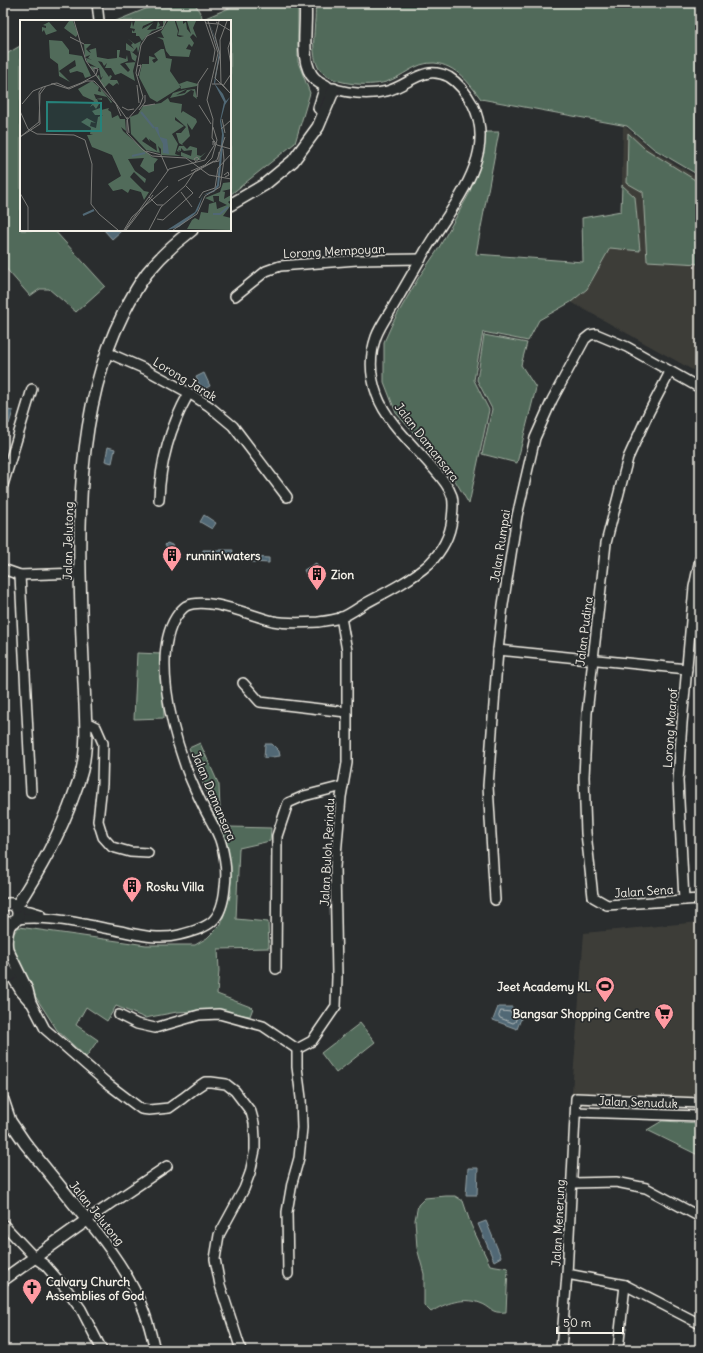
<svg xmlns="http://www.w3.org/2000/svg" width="703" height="1353" font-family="Delius,sans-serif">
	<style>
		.built { fill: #3e3e39 }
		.green { fill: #516b5a; stroke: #a2aea1 }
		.water { fill: #516875; stroke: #929fa3 }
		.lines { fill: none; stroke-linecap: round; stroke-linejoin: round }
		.shore { stroke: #b3baba; stroke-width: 1 }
		.minor-casing { stroke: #f4f1e8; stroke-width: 12 }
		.tertiary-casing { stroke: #f4f1e8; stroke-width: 14 }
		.minor { stroke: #2a2d2e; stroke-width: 9 }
		.tertiary { stroke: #2a2d2e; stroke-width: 11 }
		.labels { text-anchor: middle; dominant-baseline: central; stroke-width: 3.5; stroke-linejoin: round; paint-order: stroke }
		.street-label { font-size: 12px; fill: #f4f1e8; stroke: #2a2d2e }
		.poi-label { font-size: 12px; font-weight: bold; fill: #f4f1e8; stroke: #2a2d2e; text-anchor: start }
		.inset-river { fill: none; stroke: #516875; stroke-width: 2 }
		.inset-road { fill: none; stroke: #7b7b78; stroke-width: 1 }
		.view { fill: #26827a; fill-opacity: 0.15; stroke: #26827a; stroke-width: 2 }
		.inset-edge { fill: none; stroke: #f4f1e8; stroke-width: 2 }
	</style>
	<rect width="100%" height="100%" fill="#2a2d2e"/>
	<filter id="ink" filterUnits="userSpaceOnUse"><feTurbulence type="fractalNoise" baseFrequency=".025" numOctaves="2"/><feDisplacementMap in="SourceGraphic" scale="8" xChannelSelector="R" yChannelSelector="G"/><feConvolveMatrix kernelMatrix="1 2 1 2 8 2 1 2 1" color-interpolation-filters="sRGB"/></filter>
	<g filter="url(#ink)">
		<g class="built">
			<path d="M623 125 653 151 700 179V374L571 302 587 289 610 248 640 251 635 197 622 185Z"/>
			<path d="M700 922V1107L571 1105 584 933Z"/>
		</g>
		<g class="green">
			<path d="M160 3H195L203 19 241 3H295L298 11V62L310 93 295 143 230 195V21H116Z"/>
			<path d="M315 3H700V176L654 149 627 126 481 99C469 83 456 65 434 63 415 62 403 77 386 82 369 87 327 85 318 67 309 48 317 23 315 3Z"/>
			<path d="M20 46 21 49V230H54L105 286 76 312 49 289H40L30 296 3 265V56Z"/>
			<path d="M485 132H499L476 254 583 262 582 218 621 211 622 185 635 197 640 251 610 248 587 289 571 302 539 320 528 341 483 332 474 380 489 410 469 504 453 477 396 413 384 382V342L393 322 419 277 437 251 469 194 482 155Z"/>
			<path d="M628 133 644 148 700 183V264L647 261 643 192 627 183Z"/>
			<path d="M484 335 527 343 521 365 536 388 517 463 482 454 492 409 477 380Z"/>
			<path d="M137 653 161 654 164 718 134 719Z"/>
			<path d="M200 743 219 785 220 809 230 827 271 828 270 841 239 848 236 919 268 922 269 948 218 949 219 971 217 994 253 1008 250 1016 214 1010 177 1012 145 1018 116 1006 107 1021 86 1007 76 1025 98 1040 86 1057 57 1030 28 985 12 947 11 936 19 927 146 945H195L207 938 221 924 231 893 228 847 189 748Z"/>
			<path d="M360 1023 375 1042 336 1073 321 1053Z"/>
			<path d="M662 1121 700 1123V1156L647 1130Z"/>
			<path d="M446 1196H455L463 1201 471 1225 490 1265 508 1268 506 1312C490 1314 492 1307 480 1303 464 1297 445 1303 431 1312L424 1305V1274L417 1248 415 1220 418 1205 425 1198Z"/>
		</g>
		<g class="water">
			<path d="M104 230H122L112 239Z"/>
			<path d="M204 373 210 386 202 390 196 377Z"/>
			<path d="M8 410 13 411 9 424 4 423Z"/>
			<path d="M108 447 115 449 112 463 105 461Z"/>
			<path d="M204 515 216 523 212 529 200 522Z"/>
			<path d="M167 543 172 545 175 551 170 554 165 545Z"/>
			<path d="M203 550H233L232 554 203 556Z"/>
			<path d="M252 557 269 558V563L252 562Z"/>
			<path d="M316 563 320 571 308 578 304 570Z"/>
			<path d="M265 744H272L279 751 280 756 264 758Z"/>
			<path d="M498 1007H512L522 1016 517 1029 493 1020Z"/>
			<path d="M468 1168H478L477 1195H466Z"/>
			<path d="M486 1221 501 1257 494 1261 478 1224Z"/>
		</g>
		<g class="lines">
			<path class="shore" d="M501 1011 511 1012 517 1017 515 1022 513 1023 500 1018 499 1016Z"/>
			<g class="minor-casing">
				<g id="minor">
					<path d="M97 3 99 21"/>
					<path d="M235 296 266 271 280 266 357 260 421 259"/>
					<path d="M106 352 145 369 189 393 209 406 233 426 287 497"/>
					<path d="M670 372 649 412 628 458 606 543 587 713 584 777 586 833 593 897 607 905 700 899"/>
					<path d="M3 485 32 389"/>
					<path d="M159 500C160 461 170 427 189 393"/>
					<path d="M3 569 20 575 80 573"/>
					<path d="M20 575 31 792"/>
					<path d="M498 650 687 669"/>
					<path d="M243 683 260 702 346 712"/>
					<path d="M86 722 96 727 103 743 102 784 98 821 103 837 112 847 130 852 148 853"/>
					<path d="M495 900 488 786 498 650 503 605 517 516 535 438 552 400 585 339 590 335 596 334 627 347 700 388"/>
					<path d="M684 900 678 781 682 723 694 587 700 559"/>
					<path d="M18 910 30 911 40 914"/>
					<path d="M17 919C52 915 86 925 120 931 140 935 159 940 179 935 211 927 222 921 225 887 227 873 225 857 221 843 218 832 210 820 205 810 197 794 189 778 184 762 171 725 153 653 176 617 178 614 183 608 186 606 208 596 251 616 273 621 288 624 303 623 318 622 325 621 333 620 340 618 349 615 358 608 366 603 387 592 411 580 429 564 442 551 450 537 452 519 453 511 454 503 452 496 448 484 439 475 431 466 413 445 386 421 377 395 370 376 369 357 376 337 380 326 388 315 394 305 404 288 414 270 424 253 448 210 499 158 473 105 467 94 459 83 449 77 423 64 410 85 387 91 367 96 347 93 328 87"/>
					<path d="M11 923C8 932 6 940 8 949L28 990 31 1002 45 1029 108 1084 141 1109 149 1110 169 1108 183 1098 196 1088 205 1082H211L226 1084 235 1091 251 1112 254 1123 255 1139V1150L250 1173 244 1189 219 1235 215 1259 220 1285 241 1350"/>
					<path d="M3 962 21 992 30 1002"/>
					<path d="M276 969 277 836 288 803 304 796 343 786"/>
					<path d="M119 1015 137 1024 155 1028 199 1015 219 1014 263 1026 297 1049"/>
					<path d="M297 1049 312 1041 336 1006 337 977 335 867 341 797 347 763V651L341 617"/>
					<path d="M576 1112 700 1116"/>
					<path d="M572 1183 616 1182 646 1188 700 1217"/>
					<path d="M3 1224 35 1258 45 1265 68 1291 81 1309 102 1350"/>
					<path d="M288 1274 287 1212 292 1183 299 1158 302 1128 301 1098 297 1067V1049"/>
					<path d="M567 1274 625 1285 700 1324"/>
					<path d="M155 1350C152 1337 149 1324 144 1311 131 1277 110 1248 87 1220L167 1166"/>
					<path d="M561 1350 567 1274 576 1098 700 1103"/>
					<path d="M618 1350 625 1285"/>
				</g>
			</g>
			<g class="tertiary-casing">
				<g id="tertiary">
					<path d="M305 3C308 24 298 63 315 79 318 82 322 84 326 86L319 108"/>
					<path d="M230 205 264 185 293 161 318 127 334 89"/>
					<path d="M3 906C23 895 23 932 3 921"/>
					<path d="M16 907C39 871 60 835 74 794 77 786 80 778 82 770 87 748 86 726 85 705 84 683 83 661 82 639 78 533 74 411 123 314 130 300 138 285 147 273 160 257 176 242 192 230"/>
					<path d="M3 976 11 975"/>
					<path d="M3 1100 10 1121 25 1143 87 1220 3 1280"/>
				</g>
			</g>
			<use href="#minor" class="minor"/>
			<use href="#tertiary" class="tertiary"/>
		</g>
	</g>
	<defs>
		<g id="building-pin" transform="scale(1)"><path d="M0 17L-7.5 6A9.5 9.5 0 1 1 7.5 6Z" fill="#ff9aa2" stroke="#2a2d2e"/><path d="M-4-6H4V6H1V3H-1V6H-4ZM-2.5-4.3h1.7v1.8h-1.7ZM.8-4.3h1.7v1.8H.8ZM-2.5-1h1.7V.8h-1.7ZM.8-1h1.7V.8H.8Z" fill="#111"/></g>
		<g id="stadium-pin" transform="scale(1)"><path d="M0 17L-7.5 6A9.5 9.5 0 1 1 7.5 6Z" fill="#ff9aa2" stroke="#2a2d2e"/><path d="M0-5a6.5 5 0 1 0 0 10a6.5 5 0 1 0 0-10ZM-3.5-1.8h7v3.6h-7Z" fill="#111"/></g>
		<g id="supermarket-pin" transform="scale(1)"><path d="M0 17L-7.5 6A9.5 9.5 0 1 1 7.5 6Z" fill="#ff9aa2" stroke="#2a2d2e"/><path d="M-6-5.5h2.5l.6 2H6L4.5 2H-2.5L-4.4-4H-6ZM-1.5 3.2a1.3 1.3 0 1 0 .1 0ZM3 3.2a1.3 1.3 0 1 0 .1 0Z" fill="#111"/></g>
		<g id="church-pin" transform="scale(1)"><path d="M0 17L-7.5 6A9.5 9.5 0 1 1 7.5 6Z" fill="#ff9aa2" stroke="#2a2d2e"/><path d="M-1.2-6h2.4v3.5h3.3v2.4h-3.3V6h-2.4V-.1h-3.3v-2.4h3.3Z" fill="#111"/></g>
	</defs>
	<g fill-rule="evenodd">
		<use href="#building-pin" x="172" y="555"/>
		<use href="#building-pin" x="317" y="574"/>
		<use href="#building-pin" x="132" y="886"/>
		<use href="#stadium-pin" x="605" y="986"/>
		<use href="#supermarket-pin" x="664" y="1013"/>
		<use href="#church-pin" x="32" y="1288"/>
	</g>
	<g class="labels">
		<g class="street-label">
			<text transform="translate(334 251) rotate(-3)">Lorong Mempoyan</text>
			<text transform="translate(185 379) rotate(31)">Lorong Jarak</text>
			<text transform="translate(427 442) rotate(52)">Jalan Damansara</text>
			<text transform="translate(68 541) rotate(-89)">Jalan Jelutong</text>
			<text transform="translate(500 546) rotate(-81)">Jalan Rumpai</text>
			<text transform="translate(584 631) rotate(-83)">Jalan Pudina</text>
			<text transform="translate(670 728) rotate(-86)">Lorong Maarof</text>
			<text transform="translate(214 796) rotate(67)">Jalan Damansara</text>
			<text transform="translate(327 852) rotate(-87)">Jalan Buloh Perindu</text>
			<text transform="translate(644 891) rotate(-4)">Jalan Sena</text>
			<text transform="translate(638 1102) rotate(2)">Jalan Senuduk</text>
			<text transform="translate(97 1213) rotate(51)">Jalan Jelutong</text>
			<text transform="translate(558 1223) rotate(-87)">Jalan Menerung</text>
		</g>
		<g class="poi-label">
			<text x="186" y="555">runnin'waters</text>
			<text x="331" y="574">Zion</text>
			<text x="146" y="886">Rosku Villa</text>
			<text x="591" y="986" text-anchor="end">Jeet Academy KL</text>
			<text x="650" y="1013" text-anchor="end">Bangsar Shopping Centre</text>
			<text x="46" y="1281">Calvary Church<tspan x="46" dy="14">Assemblies of God</tspan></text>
		</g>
	</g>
	<g transform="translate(20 20)">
		<rect width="211" height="211" fill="#2a2d2e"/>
		<path d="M49 1H53L58 14 56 17 44 8ZM112 1 113 7 115 1H134L123 6 122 9 133 3 127 10 136 9 138 1 140 5 138 7 143 6V1H146L144 7 132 11 122 21 119 16H116V13H112V10L114 12 115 9 110 8ZM148 1H155V2L158 11 157 16 160 17 164 16 158 15 159 10 156 1H163V4L166 2 167 9 171 14 167 1H176L173 8 177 18 173 14 170 17 174 23 172 27 169 24 166 29 171 30 169 37 150 36 146 31 143 20 137 17 144 18 141 12ZM29 2 37 11 26 15 24 10 22 12V7L26 8V6L23 5ZM107 18 115 24 121 21 118 33 117 27 113 32 106 30V23L114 29 111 25 113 23ZM29 20 42 21 49 30V34L62 36 71 56 65 58 63 53 57 51 50 53 49 50 56 46 55 40 39 51 50 62 39 56 38 44 30 38ZM64 24H71L66 29 69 32 71 33 69 30 76 28 77 37 88 39 97 38V30H100L99 37 106 39 107 35 108 41 100 44 108 52 110 50 105 43 116 42 112 39 110 31 112 32 117 36 113 51 115 61 101 53 95 55 91 48H85L87 43 84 46 82 42 78 41 89 57 90 55 92 56 90 60H97L98 62H89H98L99 65 97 63 93 66 89 63 84 68 77 56 79 55 80 59 85 64 81 60 83 56 81 58 79 48H74L73 51 70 46 76 47 67 42 66 38 72 40 68 38 70 35 65 37ZM141 29H144L146 38 152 39 150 51 161 67 137 82 130 78 119 57 122 44H129V36L136 38 132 40 134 43 138 40 134 34ZM72 61 79 67 78 71 81 72 80 68 92 82 91 83 87 77 74 74 76 79 82 78V80L77 79 79 84 76 89 73 85 70 87 74 81 63 76 58 69ZM167 61 178 64 177 66 161 69 159 64ZM167 69 156 75 165 73 167 70 175 69 177 79 173 76 174 71 171 70 164 75 150 78 153 73ZM148 78 150 82 162 84 161 93 163 91 176 99 177 102 172 110 167 103 170 116 162 124 167 129 170 126 177 128V135L181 136 186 132 180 138 181 140H173L161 136V132L171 136 172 130 164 131 161 128V131L158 130 160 132 157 131 159 126H164L159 123 156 113H161L166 107 155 97V100L164 106 152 114 158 124 155 134 161 136 141 135V129L138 126 140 133 126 130 111 114 110 97 118 94 123 86 141 83ZM126 117 130 122 129 119 136 124 137 131 122 121ZM80 88 81 90 89 88 88 90 91 92 92 98 98 95 100 99H105L106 111 101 107 103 111 132 137 138 139 134 144V151L129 153 120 146 124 138 108 139 115 151 126 159 125 163 114 152 110 157 124 171 129 172 124 180 121 172 110 169 108 173 102 169 93 171 88 164 101 156 96 144 92 135 72 127 67 115H73L70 114 71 108 61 102 67 98 76 103 71 102 70 106 76 108 78 97 83 95H75L72 91ZM211 162V169L202 171 205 172 204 179 211 175V180L208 182 211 185 203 196 211 198V210L167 209 172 200 175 198 179 200 181 192 188 193 189 184 196 182 197 189 207 185 199 181V176H193L194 182 185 178 200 172 203 163Z" fill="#516b5a" fill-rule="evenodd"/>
		<path d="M189 1 200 32 195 64 203 74 206 81 210 77 205 85 201 100 204 115 199 166 194 172 183 175 178 190 175 194 159 207 147 210 175 192 183 175 194 170 197 165 202 114 200 101 204 82 194 63 199 32ZM134 107H138L140 117 147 119 149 134 143 133V124Z" fill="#516875"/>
		<path class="inset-river" d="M121 92 134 108M112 136 125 133M193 194H200L208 187M63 195 74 190"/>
		<path class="inset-road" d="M54 1 66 41 107 99M146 1 142 9 127 16 121 25 116 53 123 77 120 85 107 100V113L123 130 132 136 166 138 189 155 211 159M185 1 195 30 193 42M188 1 198 33 187 80 193 99 192 118 197 125 211 129M199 1 195 16 200 35 195 58 210 73M196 2 211 11M186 3 198 4M50 17 64 24M211 19 208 28 211 45M117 46 121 45 118 56M61 63 76 55 78 49 74 48V52M31 64 37 63 48 68 61 63M192 64H202L210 73M117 65 119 83M201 65 200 20 207 1M203 66 211 54M177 77 178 63 188 48M2 84 13 71 23 67M179 85 191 104M123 86 135 84M102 87 108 90 114 89M119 90 125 82V75M0 91 8 109 17 114 54 115 65 120 72 144 71 184 79 194 98 210M107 97 109 113M202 99 205 113M201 109 211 100M0 117 19 102 20 74 26 66M0 117 20 104 19 72 23 67 33 64 49 69 67 61H74L96 84 101 96M126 131 141 135 148 151M175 142 179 139 177 137 174 139 176 142M194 142 199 141V132M171 151 185 145 192 138 197 120 193 107M204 155 208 152 209 155 205 157M158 161 197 140 205 117M161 172 172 187M0 173 8 187V210M129 177 137 185H143M179 178 183 172 195 168 198 148 211 134M137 199 143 200 173 173 166 166M104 210 112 197 148 166M105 210 149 149 185 140 195 124 193 121V125M106 210 133 175M129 210 141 187 165 166 175 151 194 141M153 210 177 194 185 176 200 167 204 140 203 129"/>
		<path class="view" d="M27 82 81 83V111H27Z"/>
		<rect width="211" height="211" class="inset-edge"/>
	</g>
	<rect width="703" height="1353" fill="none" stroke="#2a2d2e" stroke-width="16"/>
	<rect x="8" y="8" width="687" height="1337" fill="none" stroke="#f4f1e8" stroke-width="1.5" filter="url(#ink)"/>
	<path d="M557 1327v6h66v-6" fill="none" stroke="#f4f1e8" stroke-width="2"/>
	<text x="563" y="1327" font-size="12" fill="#f4f1e8" stroke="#2a2d2e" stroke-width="3" paint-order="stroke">50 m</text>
</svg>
